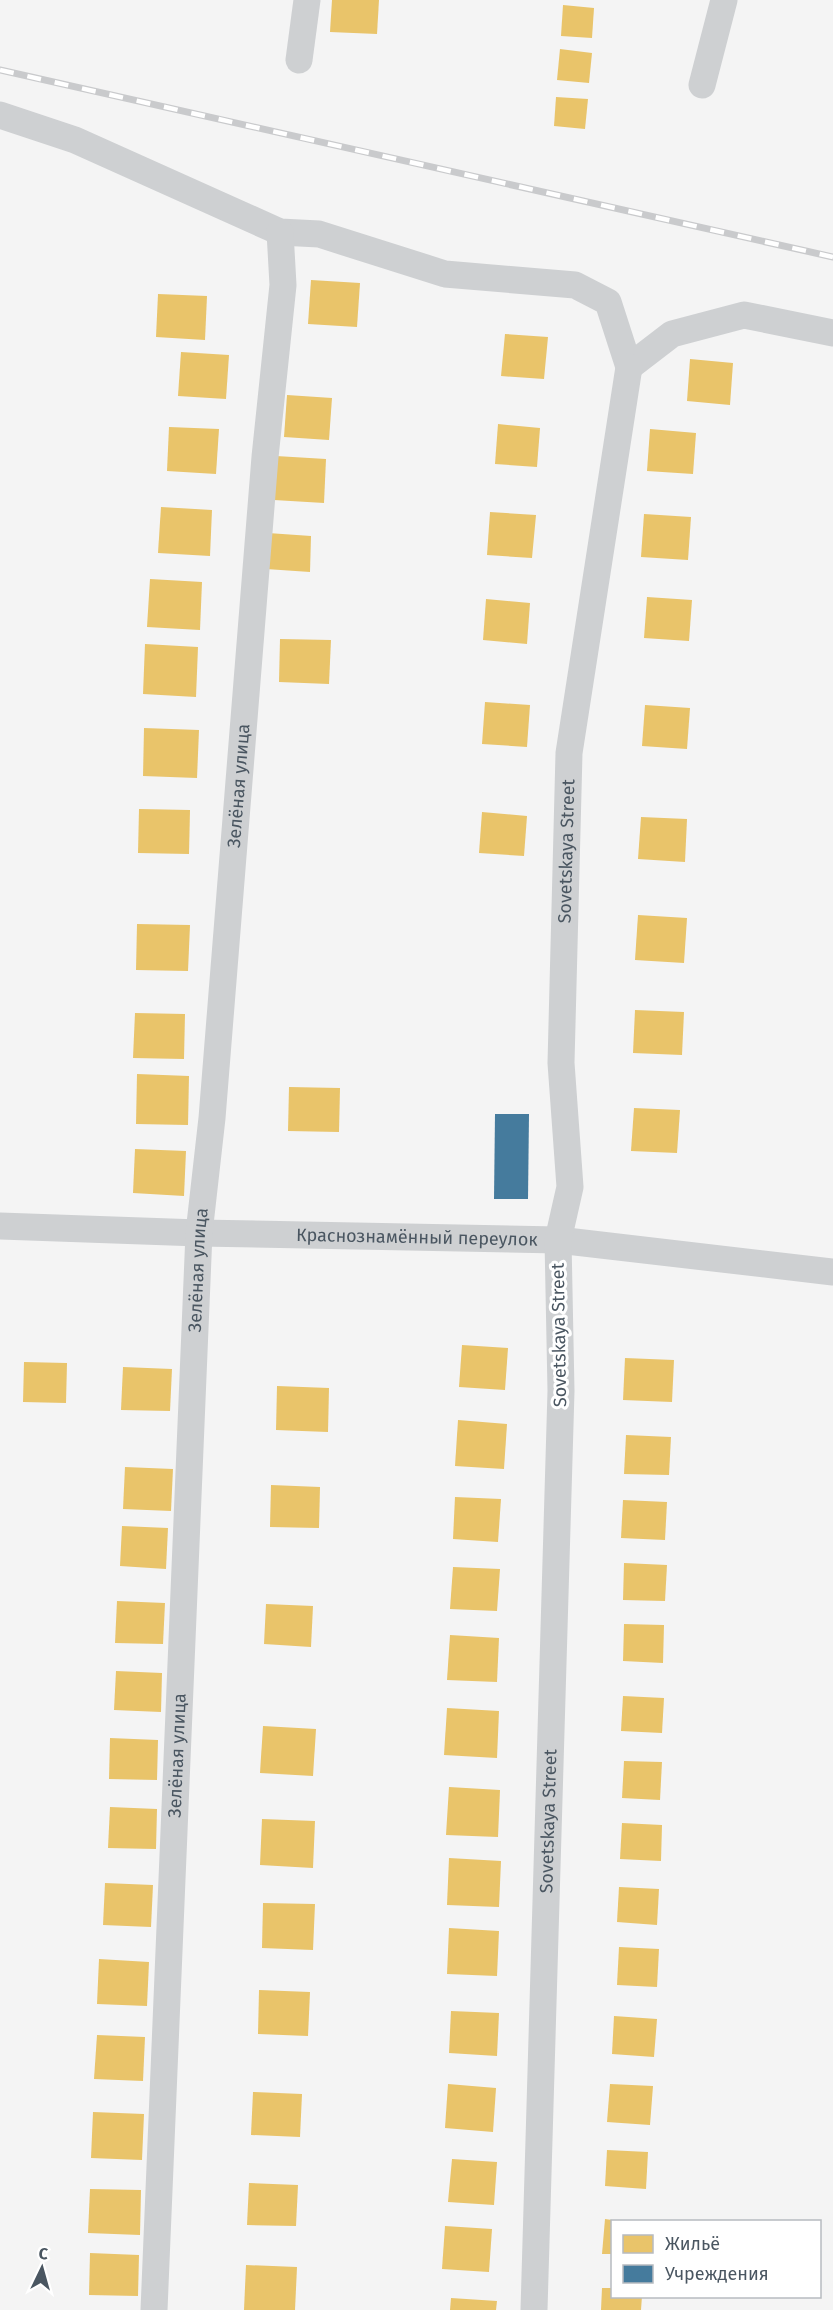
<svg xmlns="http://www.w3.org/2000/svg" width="833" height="2310" font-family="'Fira Sans',sans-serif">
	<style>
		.homes { fill: #e9c46a }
		.public { fill: #457b9d }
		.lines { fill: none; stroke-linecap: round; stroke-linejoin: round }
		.street { stroke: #ced0d2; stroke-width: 27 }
		.rail-casing { stroke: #c9cacc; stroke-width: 7 }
		.rail { stroke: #fff; stroke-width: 4.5; stroke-dasharray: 14; stroke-linecap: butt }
		.labels { text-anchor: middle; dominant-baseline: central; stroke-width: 6; stroke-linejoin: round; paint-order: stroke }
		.street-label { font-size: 18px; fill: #4a5661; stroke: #fff }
	</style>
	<rect width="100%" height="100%" fill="#f4f4f4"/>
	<g class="homes">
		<path d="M332 0H379L377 34 330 32Z"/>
		<path d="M563 5 594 8 592 38 561 36Z"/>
		<path d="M560 49 592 53 589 83 557 80Z"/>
		<path d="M556 97 588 99 585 129 554 126Z"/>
		<path d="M311 280 360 283 357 327 308 324Z"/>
		<path d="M158 294 207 296 205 340 156 337Z"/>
		<path d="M505 334 548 337 544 379 501 376Z"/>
		<path d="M181 352 229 355 226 399 178 396Z"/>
		<path d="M690 359 733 363 730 405 687 401Z"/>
		<path d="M287 395 332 398 329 440 284 437Z"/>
		<path d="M498 424 540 428 537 467 495 464Z"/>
		<path d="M169 427 219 429 216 474 167 471Z"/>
		<path d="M650 429 696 433 693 474 647 471Z"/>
		<path d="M276 456 326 459 324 503 274 500Z"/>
		<path d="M161 507 212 510 210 556 158 553Z"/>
		<path d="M490 512 536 515 532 558 487 555Z"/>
		<path d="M644 514 691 517 688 560 641 557Z"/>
		<path d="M268 533 311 536 310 572 266 569Z"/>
		<path d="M150 579 202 582 200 630 147 627Z"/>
		<path d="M647 597 692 600 689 641 644 638Z"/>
		<path d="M486 599 530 603 527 644 483 640Z"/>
		<path d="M280 639 331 640 329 684 279 682Z"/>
		<path d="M145 644 198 647 196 697 143 694Z"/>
		<path d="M485 702 530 705 527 747 482 744Z"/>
		<path d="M645 705 690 708 687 749 642 746Z"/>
		<path d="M144 728 199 730 197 778 143 776Z"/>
		<path d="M139 809 190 810 189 854 138 853Z"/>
		<path d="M482 812 527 816 524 856 479 853Z"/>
		<path d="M641 817 687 819 685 862 638 859Z"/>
		<path d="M638 915 687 918 684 963 635 960Z"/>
		<path d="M137 924 190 925 188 971 136 970Z"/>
		<path d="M635 1010 684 1012 682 1055 633 1053Z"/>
		<path d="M135 1013 185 1014 184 1059 133 1058Z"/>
		<path d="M137 1074 189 1076 188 1125 136 1124Z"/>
		<path d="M289 1087 340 1088 339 1132 288 1131Z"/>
		<path d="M634 1108 680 1110 677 1153 631 1151Z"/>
		<path d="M135 1149 186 1151 184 1196 133 1193Z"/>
		<path d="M462 1345 508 1348 505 1390 459 1387Z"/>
		<path d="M625 1358 674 1360 672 1402 623 1400Z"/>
		<path d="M24 1362 67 1363 66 1403 23 1402Z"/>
		<path d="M123 1367 172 1369 170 1411 121 1410Z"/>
		<path d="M277 1386 329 1388 328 1432 276 1430Z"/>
		<path d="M458 1420 507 1424 504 1469 455 1466Z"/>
		<path d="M626 1435 671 1437 669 1475 624 1474Z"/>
		<path d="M125 1467 173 1469 171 1511 123 1509Z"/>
		<path d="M271 1485 320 1487 319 1528 270 1527Z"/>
		<path d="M455 1497 501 1499 498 1542 453 1539Z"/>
		<path d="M623 1500 667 1502 665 1540 621 1538Z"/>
		<path d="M122 1526 168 1528 166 1569 120 1566Z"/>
		<path d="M624 1563 667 1565 665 1601 623 1600Z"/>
		<path d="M453 1567 500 1569 497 1611 450 1609Z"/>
		<path d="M117 1601 165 1603 163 1644 115 1643Z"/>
		<path d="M266 1604 313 1606 311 1647 264 1644Z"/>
		<path d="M624 1624 664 1625 663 1663 623 1661Z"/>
		<path d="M450 1635 499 1638 497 1682 447 1680Z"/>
		<path d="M116 1671 162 1673 161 1712 114 1710Z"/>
		<path d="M623 1696 664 1698 662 1733 621 1731Z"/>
		<path d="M447 1708 499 1711 497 1758 444 1755Z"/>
		<path d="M263 1726 316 1729 313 1776 260 1773Z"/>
		<path d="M110 1738 158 1740 157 1780 109 1779Z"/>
		<path d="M624 1761 662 1762 660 1800 622 1798Z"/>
		<path d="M449 1787 500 1790 498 1837 446 1835Z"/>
		<path d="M110 1807 157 1809 156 1849 108 1848Z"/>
		<path d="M262 1819 315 1821 313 1868 260 1865Z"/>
		<path d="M622 1823 662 1825 661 1861 620 1859Z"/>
		<path d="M449 1858 501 1861 499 1907 447 1905Z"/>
		<path d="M105 1883 153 1885 151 1927 103 1925Z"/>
		<path d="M619 1887 659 1889 657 1925 617 1922Z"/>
		<path d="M263 1903 315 1904 313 1950 262 1948Z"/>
		<path d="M449 1928 499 1931 497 1976 447 1974Z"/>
		<path d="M619 1947 659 1949 657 1987 617 1985Z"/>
		<path d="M99 1959 149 1962 147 2006 97 2004Z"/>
		<path d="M259 1990 310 1992 308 2036 258 2034Z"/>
		<path d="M451 2011 499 2013 497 2056 449 2053Z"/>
		<path d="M614 2016 657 2019 654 2057 612 2054Z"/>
		<path d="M97 2035 145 2037 143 2081 94 2079Z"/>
		<path d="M448 2084 496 2088 493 2132 445 2128Z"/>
		<path d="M610 2084 653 2086 650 2125 607 2122Z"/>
		<path d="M253 2092 302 2094 300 2137 251 2135Z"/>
		<path d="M93 2112 144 2114 142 2160 91 2158Z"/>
		<path d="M607 2150 648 2152 646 2189 605 2186Z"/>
		<path d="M452 2159 497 2162 494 2205 448 2202Z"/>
		<path d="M249 2183 298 2185 296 2226 247 2225Z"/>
		<path d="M90 2189 141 2190 140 2235 88 2233Z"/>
		<path d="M605 2219 612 2220V2254H602Z"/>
		<path d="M445 2226 492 2229 489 2272 442 2269Z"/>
		<path d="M90 2253 139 2255 138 2296 89 2295Z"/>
		<path d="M246 2265 297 2267 295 2310H244Z"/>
		<path d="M602 2288H612V2296H642L641 2310H601Z"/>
		<path d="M451 2298 497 2301 496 2310H450Z"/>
	</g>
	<path class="public" d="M495 1114H529L528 1199H494Z"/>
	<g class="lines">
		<g class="street">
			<path d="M299 60 307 0"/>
			<path d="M702 85 724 0"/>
			<path d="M0 115 75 140 280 232 319 234 445 274 575 285 608 302 629 367 672 334 744 315 833 333"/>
			<path id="s1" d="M0 1226 199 1233 558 1240 833 1272"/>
			<path id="s2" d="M154 2310 199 1233 212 1118 265 457 283 285 280 232"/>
			<path id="s3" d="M534 2310 561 1391 558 1240 570 1187 561 1063 569 753 629 367"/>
		</g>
		<g class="rail-casing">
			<path id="rail" d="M0 70 833 257"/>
		</g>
		<use href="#rail" class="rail"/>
	</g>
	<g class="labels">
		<g class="street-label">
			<text stroke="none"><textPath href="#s2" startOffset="1527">Зелёная улица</textPath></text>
			<text stroke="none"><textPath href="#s3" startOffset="1461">Sovetskaya Street</textPath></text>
			<text stroke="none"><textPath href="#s1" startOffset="417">Краснознамённый переулок</textPath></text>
			<text stroke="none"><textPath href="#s2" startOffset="1041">Зелёная улица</textPath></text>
			<text transform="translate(559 1335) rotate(-91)">Sovetskaya Street</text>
			<text stroke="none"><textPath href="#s2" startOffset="555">Зелёная улица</textPath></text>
			<text stroke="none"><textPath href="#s3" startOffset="489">Sovetskaya Street</textPath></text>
		</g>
	</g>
	<rect x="611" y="2220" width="210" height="78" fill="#ffffff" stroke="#b7bbc0" stroke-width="1.5"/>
	<rect x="623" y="2235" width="30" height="18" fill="#e9c46a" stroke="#b7bbc0" stroke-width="1.5"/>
	<text x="665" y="2250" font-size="18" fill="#4a5661">Жильё</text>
	<rect x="623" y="2265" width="30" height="18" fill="#457b9d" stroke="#b7bbc0" stroke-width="1.5"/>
	<text x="665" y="2280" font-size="18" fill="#4a5661">Учреждения</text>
	<g transform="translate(42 2268) rotate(5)" stroke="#ffffff" stroke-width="4.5" paint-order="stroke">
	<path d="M0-4.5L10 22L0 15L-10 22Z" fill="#4a5661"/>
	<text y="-9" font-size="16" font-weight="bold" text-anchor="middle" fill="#4a5661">С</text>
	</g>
</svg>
